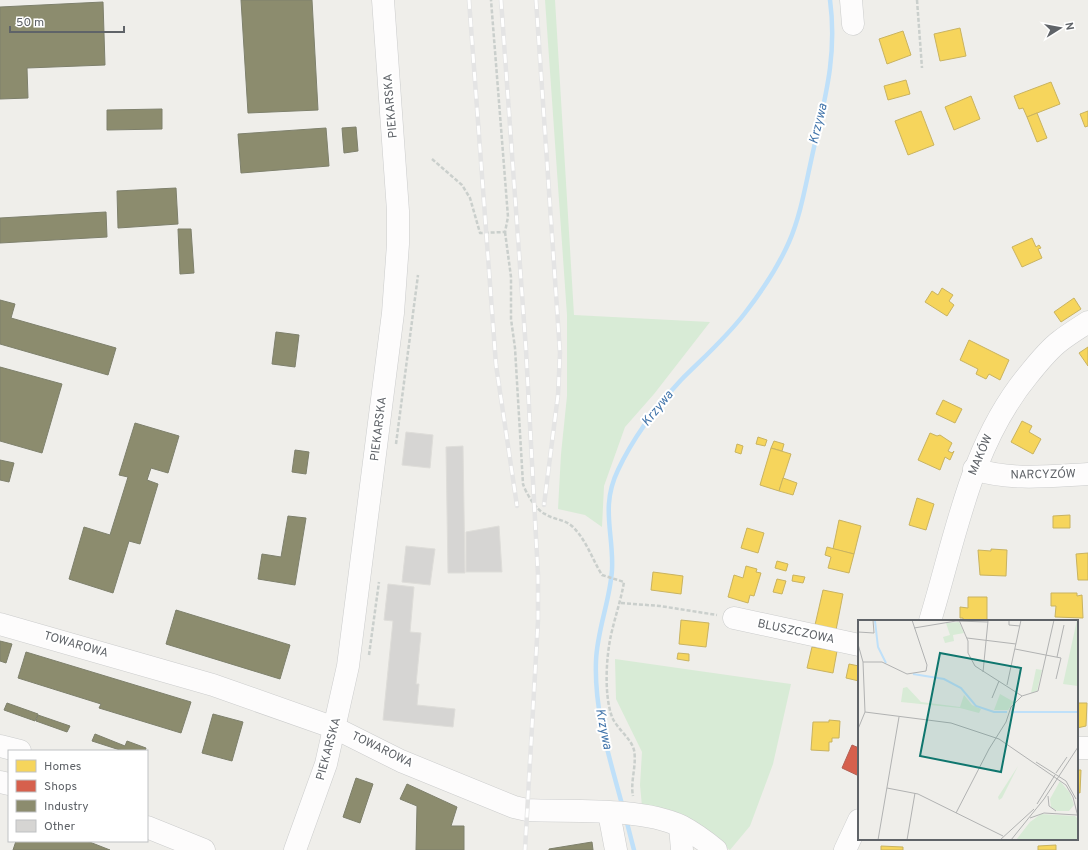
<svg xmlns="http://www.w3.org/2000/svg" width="1088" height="850" font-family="Overpass,sans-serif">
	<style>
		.green { fill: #d8ebd6 }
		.homes { fill: #f6d55c; stroke: #c9b360 }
		.shops { fill: #d6604d; stroke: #b26155 }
		.industry { fill: #8c8c6e; stroke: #7e806c }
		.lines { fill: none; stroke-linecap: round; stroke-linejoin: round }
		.stream { stroke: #bfe0f9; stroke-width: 4.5 }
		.building { fill: #d6d5d3; stroke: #deddd9 }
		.minor-casing { stroke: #cbcccc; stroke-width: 23 }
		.path { stroke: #cacfcc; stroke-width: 2.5; stroke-dasharray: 4 2; stroke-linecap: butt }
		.minor { stroke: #fdfcfc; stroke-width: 22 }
		.rail-casing { stroke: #e4e4e4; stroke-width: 4.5 }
		.rail { stroke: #fff; stroke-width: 3; stroke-dasharray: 9; stroke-linecap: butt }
		.labels { text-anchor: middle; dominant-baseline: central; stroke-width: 4; stroke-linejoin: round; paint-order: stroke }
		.street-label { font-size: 12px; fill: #5f6368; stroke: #fff }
		.water-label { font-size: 13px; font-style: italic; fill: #4174aa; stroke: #fff }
		.inset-river { fill: none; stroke: #bfe0f9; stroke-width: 2 }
		.inset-road { fill: none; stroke: #b1b2b2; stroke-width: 1 }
		.view { fill: #0f766e; fill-opacity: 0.15; stroke: #0f766e; stroke-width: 2 }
		.inset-edge { fill: none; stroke: #5f6368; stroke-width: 2 }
	</style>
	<rect width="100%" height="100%" fill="#efeeea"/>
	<g class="green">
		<path d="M545 0H555L574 315 710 322 654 394 625 427 604 486 602 527 585 515 558 509 561 454 567 396V315Z"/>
		<path d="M615 659 791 684 773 764 750 826 730 850 676 812 642 806 640 785 642 752 616 699Z"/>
	</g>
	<g class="homes">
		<path d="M960 28 966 56 940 61 934 34Z"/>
		<path d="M903 31 911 55 887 64 879 39Z"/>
		<path d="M906 80 910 94 888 100 884 86Z"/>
		<path d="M1051 82 1060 104 1027 117 1023 108 1019 109 1014 96Z"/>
		<path d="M971 96 980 119 954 130 945 107Z"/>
		<path d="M921 111 934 145 908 155 895 121Z"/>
		<path d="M1088 111V126L1085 127 1080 114Z"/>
		<path d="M1037 113 1047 138 1037 142 1027 117Z"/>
		<path d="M1032 238 1036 247 1039 245 1041 248 1038 249 1042 258 1022 267 1012 247Z"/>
		<path d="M942 288 953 295 949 301 954 305 947 316 925 302 932 291 938 295Z"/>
		<path d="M1074 298 1081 309 1061 322 1054 312Z"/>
		<path d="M969 340 1009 360 1000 380 989 374 986 379 976 374 978 369 960 360Z"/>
		<path d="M1088 347V366L1079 353Z"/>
		<path d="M943 400 962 409 955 423 936 414Z"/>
		<path d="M1022 421 1032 426 1029 432 1041 439 1033 454 1011 442Z"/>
		<path d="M930 433 937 436 940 435 952 443 948 451 952 453 954 451 950 460 945 457 940 470 918 460Z"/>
		<path d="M758 437 767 440 765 446 756 444Z"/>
		<path d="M774 441 784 444 782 451 771 448Z"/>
		<path d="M737 444 743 446 741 454 735 452Z"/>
		<path d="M771 448 791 454 779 491 760 485Z"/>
		<path d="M783 478 797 483 793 495 779 491Z"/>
		<path d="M917 498 934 504 926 530 909 525Z"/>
		<path d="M1070 515V528H1053V516Z"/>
		<path d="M839 520 861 526 854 554 833 549Z"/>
		<path d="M747 528 764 533 758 553 741 548Z"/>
		<path d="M827 547 854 554 849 573 828 568 831 557 825 555Z"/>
		<path d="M991 549 1007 550 1006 576 980 575 978 550 991 551Z"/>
		<path d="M1088 553V580H1078L1076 554Z"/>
		<path d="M777 561 788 564 786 571 775 568Z"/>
		<path d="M746 566 757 569 756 572 761 573 754 596 750 595 748 603 728 597 734 575 743 578Z"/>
		<path d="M653 572 683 576 681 594 651 590Z"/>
		<path d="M793 575 805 577 803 583 792 581Z"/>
		<path d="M777 579 786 581 782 594 773 592Z"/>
		<path d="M823 590 843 594 836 630 815 625Z"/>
		<path d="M1051 593H1077V596L1082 595 1083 618 1055 617 1056 606H1051Z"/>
		<path d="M968 597H987V620L963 621V618H960V607L968 608Z"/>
		<path d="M681 620 709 623 706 647 679 644Z"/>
		<path d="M812 647 837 651 833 673 807 668Z"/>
		<path d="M678 653 689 654V661L677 659Z"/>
		<path d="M849 664 859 666V681L846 678Z"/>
		<path d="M1077 703H1087L1086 726 1077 728Z"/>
		<path d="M829 720 840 721 839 738H832V742H829V751L811 750 813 722H829Z"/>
		<path d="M1077 770H1081L1080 793 1077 792Z"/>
		<path d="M1056 845V850H1038V846Z"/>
		<path d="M881 846 903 847V850H881Z"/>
	</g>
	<path class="shops" d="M852 745 859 748V776L842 768Z"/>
	<g class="industry">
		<path d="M241 0H312L318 110 248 113Z"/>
		<path d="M103 2 105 65 27 68 28 98 0 99V7Z"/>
		<path d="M162 109V129L107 130V110Z"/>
		<path d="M356 127 358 151 344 153 342 128Z"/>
		<path d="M326 128 329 166 241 173 238 134Z"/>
		<path d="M176 188 178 224 118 228 117 191Z"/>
		<path d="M106 212 107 237 0 243V218Z"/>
		<path d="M178 229H191L194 273 180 274Z"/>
		<path d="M0 300 15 304 11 318 116 348 108 375 0 344Z"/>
		<path d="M276 332 299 335 295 367 272 364Z"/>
		<path d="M0 367 62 384 42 453 0 441Z"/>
		<path d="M135 423 179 436 168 473 151 468 147 480 158 484 140 544 129 541 113 593 69 579 84 527 110 535 128 477 119 475Z"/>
		<path d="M295 450 309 452 306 474 292 472Z"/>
		<path d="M0 460 14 463 9 482 0 480Z"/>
		<path d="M288 516 306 518 295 585 258 579 262 554 281 557Z"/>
		<path d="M176 610 290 645 280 679 166 644Z"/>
		<path d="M0 641 12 644 6 663 0 661Z"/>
		<path d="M26 652 191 702 181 733 99 708 101 704 18 678Z"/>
		<path d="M7 703 38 714 35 721 4 710Z"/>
		<path d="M213 714 243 722 232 761 202 753Z"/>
		<path d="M38 715 70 726 67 732 36 721Z"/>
		<path d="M95 734 125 746 127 741 146 748 145 751H123L92 741Z"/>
		<path d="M356 778 373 784 360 823 343 817Z"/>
		<path d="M407 784 457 807 451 826H464V850H416L417 806 400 799Z"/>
		<path d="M16 841H87L110 850H13Z"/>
		<path d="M592 842 593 850H549V849Z"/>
	</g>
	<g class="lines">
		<g class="stream">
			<path d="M623 808C610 759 594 712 596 661 597 630 610 601 612 570 614 534 600 507 618 470 634 436 656 407 681 380 703 358 726 338 745 313 762 291 778 267 789 242 800 217 805 188 811 161 823 105 838 59 830 0"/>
			<path d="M626 819 634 850"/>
		</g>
	</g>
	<g class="building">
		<path d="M406 432 433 435 430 468 402 465Z"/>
		<path d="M463 446 465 573H448L446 447Z"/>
		<path d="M499 526 502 572H466V532Z"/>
		<path d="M406 546 435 549 430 585 402 582Z"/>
		<path d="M388 584 414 587 410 632 421 633 416 684H419L417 705 455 709 453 727 383 720 393 621 384 620Z"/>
	</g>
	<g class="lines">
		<g class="minor-casing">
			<g id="minor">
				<path d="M851 0 853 24"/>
				<path d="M974 469C1011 481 1050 476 1088 474"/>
				<path d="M734 618 859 645"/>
				<path d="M930 621C956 536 970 445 1029 374 1038 363 1048 350 1060 341 1069 334 1079 328 1088 322"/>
				<path d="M0 624 213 685 335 728 401 761 514 807 527 810C573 812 640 807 681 826 694 833 705 841 716 850"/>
				<path d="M0 746 20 751"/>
				<path d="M1077 748H1088"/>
				<path d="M0 782 9 784"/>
				<path d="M609 813 616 850"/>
				<path d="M680 826 682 850"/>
				<path d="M147 827 204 850"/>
				<path d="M295 850 326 764 348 666 393 313 398 244V211L383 0"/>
				<path d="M845 850 859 820"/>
			</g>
		</g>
		<g class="path">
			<path d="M917 0 922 68"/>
			<path d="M432 159 462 185 470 198 480 233 505 232 508 217 491 0"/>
			<path d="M505 232 511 277V319L515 348 523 484C526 493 536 510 545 514 554 520 565 519 573 527 587 541 592 559 602 575L624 582C621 600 615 617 611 635 606 658 604 695 612 717 617 729 631 738 634 750 637 765 630 782 633 796"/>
			<path d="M396 444 418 275"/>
			<path d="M621 603 660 606 717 615"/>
			<path d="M369 655 379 582"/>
		</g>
		<use href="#minor" class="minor"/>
		<g class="rail-casing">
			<g id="rail">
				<path d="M469 0 496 365 517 506"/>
				<path d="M501 0 526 350 538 575V621L525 850"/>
				<path d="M536 0 560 353 558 395 544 505"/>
			</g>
		</g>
		<use href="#rail" class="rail"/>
	</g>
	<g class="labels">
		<g class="street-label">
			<text transform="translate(391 106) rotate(-95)">PIEKARSKA</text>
			<text transform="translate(379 429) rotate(-83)">PIEKARSKA</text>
			<text transform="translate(981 455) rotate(-67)">MAKÓW</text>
			<text transform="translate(1043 475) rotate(-1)">NARCYZÓW</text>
			<text transform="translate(796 632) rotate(12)">BLUSZCZOWA</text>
			<text transform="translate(76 645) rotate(16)">TOWAROWA</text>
			<text transform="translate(329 749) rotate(-75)">PIEKARSKA</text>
			<text transform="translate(382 750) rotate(26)">TOWAROWA</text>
		</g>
		<g class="water-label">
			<text transform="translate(819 124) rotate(-76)">Krzywa</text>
			<text transform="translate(658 409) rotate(-51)">Krzywa</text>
			<text transform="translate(603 729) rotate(79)">Krzywa</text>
		</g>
	</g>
	<g transform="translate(858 620)">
		<rect width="220" height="220" fill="#efeeea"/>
		<path d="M219 0H220V66L205 64ZM101 2 106 13 95 15 96 21 87 23 85 17 92 15 88 3ZM178 49 184 50 179 71 173 73ZM49 67 63 82 102 87 106 75 114 85 123 89 121 93 102 88 43 82 45 68ZM142 74 156 82 150 90H136ZM160 146 144 178 141 180 140 177ZM202 161 212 173 216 185 211 191H199L193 187 192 179ZM183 194 217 196 220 199V220H158L172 202Z" fill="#d8ebd6"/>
		<path class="inset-river" d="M17 1 20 27 28 43M55 54 86 59 103 68 118 86 136 92H149M153 92H220"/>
		<path class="inset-road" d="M101 0 110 21V33L117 46 164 76M151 0V5L162 6M56 8 98 1 130 2M0 12 16 13 15 0M109 18 158 24M0 24 5 42 7 92 0 109M157 29 203 38 198 59M199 37 206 5M5 42H24L49 54 68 51 69 45 54 0M125 52 130 1M149 65 163 0M134 78 141 61M7 92 93 103 141 119 208 165 215 177 220 197M178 142 208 161 218 179M198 153 209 137M29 168 60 174 145 216M190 176 191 186 198 191M179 184 197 155M98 193 131 129 148 102 153 87 164 76 180 71 196 0M172 198 186 193 219 195M20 220 41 97M49 220 57 173M142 220 176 189M153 220 186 179 220 127"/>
		<path class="view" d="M82 33 163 48 143 152 62 136Z"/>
		<rect width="220" height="220" class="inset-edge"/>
	</g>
	<rect x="8" y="750" width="140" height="92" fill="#ffffff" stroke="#bfc1c3"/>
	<rect x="16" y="760" width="20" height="12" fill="#f6d55c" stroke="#bfc1c3"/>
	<text x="44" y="770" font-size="12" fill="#5f6368">Homes</text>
	<rect x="16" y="780" width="20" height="12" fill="#d6604d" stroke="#bfc1c3"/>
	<text x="44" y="790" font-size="12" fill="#5f6368">Shops</text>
	<rect x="16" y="800" width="20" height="12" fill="#8c8c6e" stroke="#bfc1c3"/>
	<text x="44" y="810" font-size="12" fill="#5f6368">Industry</text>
	<rect x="16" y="820" width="20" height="12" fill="#d6d5d3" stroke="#bfc1c3"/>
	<text x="44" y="830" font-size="12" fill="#5f6368">Other</text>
	<g transform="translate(1060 28) rotate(79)" stroke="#ffffff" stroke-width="3" paint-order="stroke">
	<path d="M0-3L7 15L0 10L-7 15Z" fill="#5f6368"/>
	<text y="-6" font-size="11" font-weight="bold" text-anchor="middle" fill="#5f6368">N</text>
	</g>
	<path d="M10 26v6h114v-6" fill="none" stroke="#5f6368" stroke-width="2"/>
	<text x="16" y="26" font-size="12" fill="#5f6368" stroke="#ffffff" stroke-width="3" paint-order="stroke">50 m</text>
</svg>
